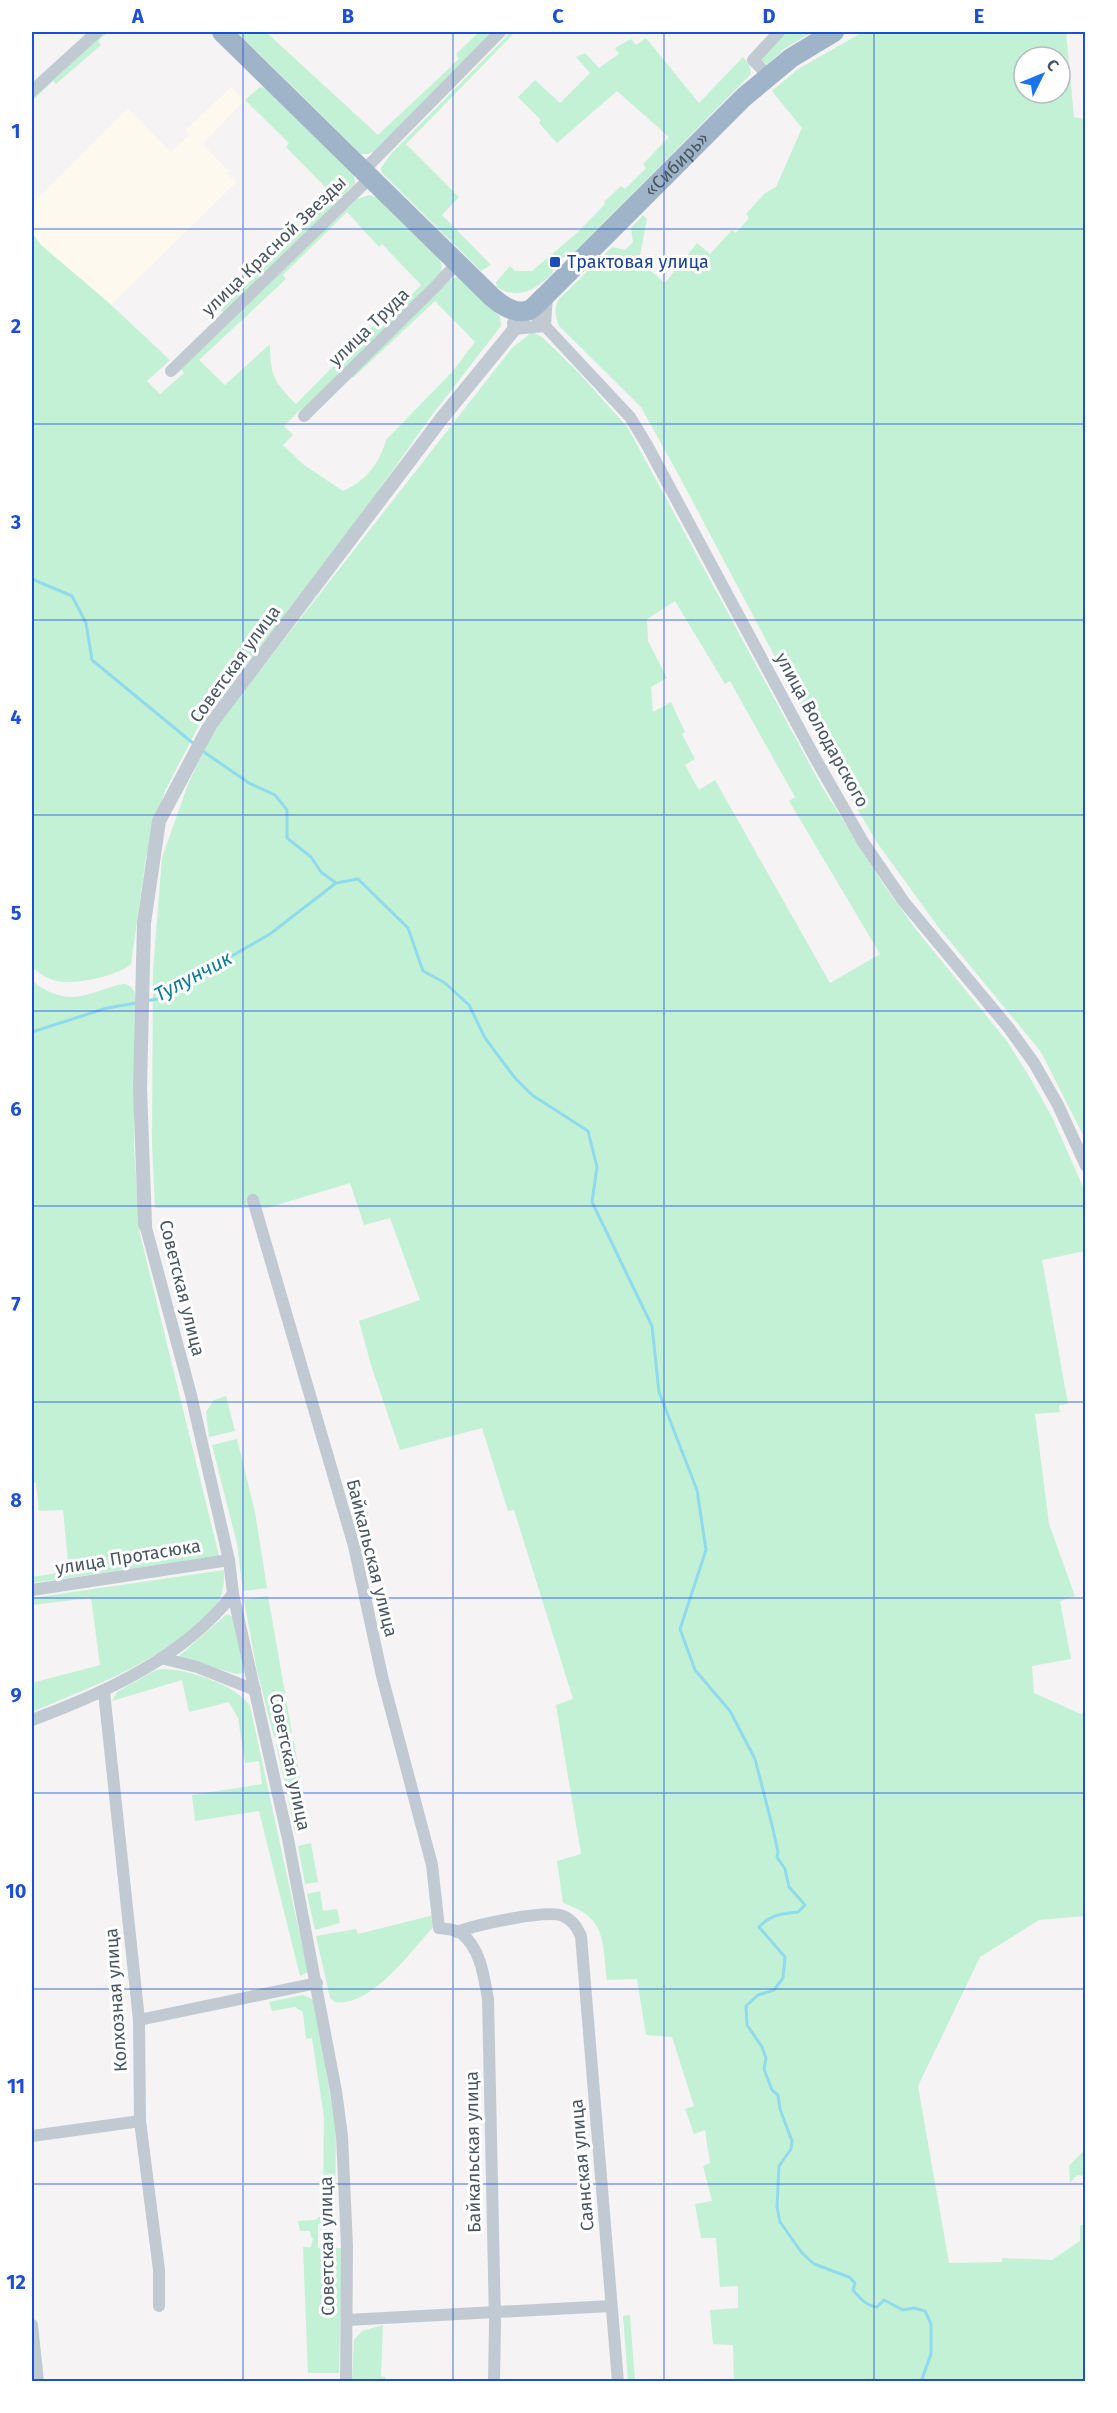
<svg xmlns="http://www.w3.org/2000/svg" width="1117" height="2413" font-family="'Fira Sans',sans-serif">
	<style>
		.commercial { fill: #fdf9ef }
		.green { fill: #c3f1d5; fill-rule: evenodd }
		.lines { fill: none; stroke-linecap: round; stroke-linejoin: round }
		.stream { stroke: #90daee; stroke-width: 3 }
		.minor { stroke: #c1cad2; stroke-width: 12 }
		.tertiary { stroke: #c1cad2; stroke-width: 14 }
		.trunk { stroke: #9fb4c9; stroke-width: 20 }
		.grid { fill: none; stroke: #1d4ed8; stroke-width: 1.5; stroke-opacity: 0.55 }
		.transit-dot { fill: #1a4fb4; stroke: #fff; stroke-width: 2 }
		.labels { text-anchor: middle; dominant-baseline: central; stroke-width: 6; stroke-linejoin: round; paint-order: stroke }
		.street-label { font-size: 18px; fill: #4a5661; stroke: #fff }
		.transit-label { font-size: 18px; fill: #164399; stroke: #fff; text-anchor: start }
		.water-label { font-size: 20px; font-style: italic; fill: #0c7c9b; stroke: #fff }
		.neatline { fill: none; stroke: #1d4ed8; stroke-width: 2 }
		.grid-label { font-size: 20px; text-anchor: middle; font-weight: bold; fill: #1d4ed8 }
	</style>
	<rect width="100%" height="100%" fill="#f5f3f3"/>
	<path class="commercial" d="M231 87 245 100 203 144 229 171 227 173 236 183 111 305 41 245 33 235 32 204 128 108 171 152 189 135 185 130Z"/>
	<g class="green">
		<path d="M102 32H108L98 41 101 45 56 84 53 81 32 101V96Z"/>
		<path d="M237 32H266L378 135 459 59 456 54 479 32H496L377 150 368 154H361Z"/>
		<path d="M511 32H515L406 144 459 197 442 215 491 265 481 271 382 173 381 168 390 155Z"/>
		<path d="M774 32H812L784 49 768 64 759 60Z"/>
		<path d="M863 32H1066L1074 117 1085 119V1139L1041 1052 939 928 878 844 840 780 684 485 641 407 559 326C555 316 554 308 559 299L612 247 625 250 633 242 631 228 643 215 647 219 639 261 665 283 697 243 710 254 732 230 736 233 749 218 746 214 765 193 776 187 802 128 772 91 798 69ZM1024 57H1060V93H1024Z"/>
		<path d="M646 38 699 103 743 57 749 64 751 74 570 257 561 258 555 262 554 260 551 263 553 273C537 289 518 301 497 287L496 282 510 266 515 271H532L578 232 605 204 604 202 621 186 625 189 646 168 643 164 669 137 617 91 557 143 539 123 541 120 518 97 535 80 560 103 590 73 576 57 585 53 599 68 619 54 615 48 631 39 636 45Z"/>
		<path d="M260 87 267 88 354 173 355 183 225 314 221 310 335 197 286 147 289 143 245 100Z"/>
		<path d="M369 195 380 199 439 258 442 266 441 273 302 412 300 410 284 426 293 435 283 445 304 465 343 491C365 482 380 463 386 440L452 372 475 342 435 301 353 378 351 377 450 280 457 277 466 281 500 317 501 326 429 419 366 508 291 608 200 723 165 791 146 857 131 964C118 976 75 985 57 981 47 979 39 973 32 967V232L41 245 108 302 170 360 147 381 160 394 184 373 181 369 357 199ZM347 212 379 247 382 244 421 285 386 321 382 317 296 404C274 382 270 375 270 344L225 385 199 360 286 279 283 275Z"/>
		<path d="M532 332 542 337 579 373 628 428 822 787 884 885 914 927 1006 1040 1029 1076 1052 1117 1085 1191V1251L1042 1260 1068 1404 1059 1405 1060 1412 1035 1414 1049 1524 1075 1596 1060 1601 1071 1659 1032 1666 1034 1693 1081 1714 1085 1713V1916L1039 1920 980 1957 918 2086 949 2263 1002 2262V2258L1052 2260 1080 2241V2225H1085V2381H734L733 2345 713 2344 710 2310 738 2308V2286L720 2287 716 2238H701L695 2204 712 2201 703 2166 710 2163 705 2130 694 2134 685 2109 694 2106 672 2037 646 2035 637 1979 607 1980C602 1940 607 1918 563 1903L557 1861 581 1854 556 1705 573 1699 514 1510 508 1511 482 1428 400 1450 371 1365 359 1321 420 1300 390 1218 364 1225 350 1183 267 1208H155L152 1143 153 970 162 858 188 784 215 728 512 348ZM675 601 725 684 730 681 795 797 789 801 880 954 830 983 715 780 699 790 685 765 695 759 682 734 685 732 671 702 653 712 651 687 667 678 648 641 647 619Z"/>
		<path d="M32 981C44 990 55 996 70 997 87 998 116 983 125 984 130 985 133 989 135 993L134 1147 140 1234 219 1556 32 1583V1577L69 1571 63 1510 39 1511 36 1483H32Z"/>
		<path d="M226 1396 235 1431 209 1437 206 1412 214 1400Z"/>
		<path d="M237 1439 255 1512 267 1588 243 1591 237 1544 212 1445Z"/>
		<path d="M224 1570C224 1581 224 1591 219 1601 214 1612 202 1620 193 1627 146 1668 88 1688 32 1712V1683L100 1665 91 1598 32 1605V1598Z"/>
		<path d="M268 1596 292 1733 274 1737 257 1671 244 1600Z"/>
		<path d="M227 1614 234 1618 244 1673 236 1674 178 1657Z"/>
		<path d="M163 1669C187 1669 237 1685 250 1706L308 1972 300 1976 259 1811 195 1821 192 1795 262 1784 259 1761 245 1763 238 1718 229 1702 189 1712 182 1680 112 1701 117 1692 156 1670Z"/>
		<path d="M294 1741 300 1780 285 1783 276 1745Z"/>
		<path d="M302 1789 309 1830 295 1833 287 1792Z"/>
		<path d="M311 1843 318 1882 305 1884 298 1846Z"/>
		<path d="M320 1891 323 1911 337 1909 340 1923 315 1930 307 1894Z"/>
		<path d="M434 1915V1926C412 1950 371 2008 335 2002L330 1998 316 1936 356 1929 358 1934Z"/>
		<path d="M303 1995 312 1999 315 2004 336 2131 335 2213 332 2220 318 2224V2248H342L339 2373H308L303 2247H311L313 2238 311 2237 310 2231H300L298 2221 315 2220 323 2214 324 2117 312 2038 306 2039 303 2012 295 2007 272 2011 269 2002Z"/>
		<path d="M1085 2149V2176L1077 2175 1070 2183 1069 2166Z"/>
		<path d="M630 2315 635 2381H628L623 2316Z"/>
		<path d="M383 2325 381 2376 385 2377V2381H352L354 2340 362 2331Z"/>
	</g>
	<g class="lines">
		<g class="stream">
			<path d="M32 579 72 596 86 623 92 660 194 744"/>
			<path d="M201 750 249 783 275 795 287 810V838L311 857 321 872 336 883 358 879 408 928 423 971 445 983 469 1005 485 1038 515 1078 532 1095 588 1131 597 1167 592 1202 652 1326 659 1392 697 1490 706 1550 680 1629 695 1670 730 1711 755 1759 772 1825 778 1852 777 1857 785 1869 789 1887 805 1905 798 1912C782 1914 771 1914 759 1927L785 1957 783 1978 774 1990 758 1995 746 2006 747 2025 762 2047 766 2058 764 2069 772 2090 778 2095 780 2109 792 2141 791 2149 779 2166 777 2207 780 2222 802 2253 814 2264 849 2277 855 2283 853 2290C860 2298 866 2306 877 2307L884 2300 903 2310 914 2308 925 2311 931 2324V2354L921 2382"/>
			<path d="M146 1001 157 999 270 934 336 883"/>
			<path d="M32 1032 107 1008 137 1003"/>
		</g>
		<g class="minor">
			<path d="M769 76 753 60 779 32"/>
			<path d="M32 91 97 32"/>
			<path d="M364 170 500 32"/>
			<path d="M530 310 630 417 647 445 814 756 863 842 904 902 1008 1027 1034 1063 1058 1105 1086 1166"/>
			<path d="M513 323 514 329 545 326 547 294"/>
			<path d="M171 371 371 177"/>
			<path d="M304 416 436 286 458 262"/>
			<path d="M253 1200 354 1546 382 1676 432 1865 439 1928C446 1929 456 1929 462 1934 481 1949 484 1978 488 1999L495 2321 494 2382"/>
			<path d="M145 1224 191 1395 229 1560 233 1594 288 1839 336 2091 342 2136 347 2246 346 2382"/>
			<path d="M32 1590 229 1560"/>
			<path d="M161 1658 197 1667 255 1690"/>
			<path d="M104 1692 139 2020 140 2121 159 2270V2306"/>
			<path d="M32 1720C105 1693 184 1657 233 1594"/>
			<path d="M457 1932C476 1925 546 1909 563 1916 573 1920 577 1928 581 1936L618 2382"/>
			<path d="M139 2020 317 1983"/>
			<path d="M32 2136 140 2121"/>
			<path d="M347 2320 611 2306"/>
			<path d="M32 2325 38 2382"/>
		</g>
		<path class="tertiary" d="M145 1224 140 1088 144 923 159 821 210 725 442 418 530 310"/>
		<path class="trunk" id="s1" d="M222 32 492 297C501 305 516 315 529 310 534 308 540 300 545 296L744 97 791 58 834 32"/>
	</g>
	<path class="grid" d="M243 32V2382M453 32V2382M664 32V2382M874 32V2382M32 229H1086M32 424H1086M32 620H1086M32 815H1086M32 1011H1086M32 1206H1086M32 1402H1086M32 1598H1086M32 1793H1086M32 1989H1086M32 2184H1086"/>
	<rect class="transit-dot" x="549" y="256" width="12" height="12" rx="3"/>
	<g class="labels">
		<g class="street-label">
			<text stroke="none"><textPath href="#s1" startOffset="627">«Сибирь»</textPath></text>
			<text transform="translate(274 246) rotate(-44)">улица Красной Звезды</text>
			<text transform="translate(369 327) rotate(-44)">улица Труда</text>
			<text transform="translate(235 664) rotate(-54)">Советская улица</text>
			<text transform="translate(822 730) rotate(61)">улица Володарского</text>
			<text transform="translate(182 1288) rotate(76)">Советская улица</text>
			<text transform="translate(128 1557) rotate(-9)">улица Протасюка</text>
			<text transform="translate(372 1558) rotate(76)">Байкальская улица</text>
			<text transform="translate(290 1762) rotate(78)">Советская улица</text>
			<text transform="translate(116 2000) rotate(-94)">Колхозная улица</text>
			<text transform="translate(473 2152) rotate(-91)">Байкальская улица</text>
			<text transform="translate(582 2165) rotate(-95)">Саянская улица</text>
			<text transform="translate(327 2246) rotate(-91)">Советская улица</text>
		</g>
		<g class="transit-label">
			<text x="567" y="262">Трактовая улица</text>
		</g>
		<g class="water-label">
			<text transform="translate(193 976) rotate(-28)">Тулунчик</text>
		</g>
	</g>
	<rect width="1117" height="2413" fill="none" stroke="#ffffff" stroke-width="66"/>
	<g transform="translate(1042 75) rotate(47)"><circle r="28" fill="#ffffff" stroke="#b7bbc0" stroke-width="1.5"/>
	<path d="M0-4.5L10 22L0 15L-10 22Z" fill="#1a73e8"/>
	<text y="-9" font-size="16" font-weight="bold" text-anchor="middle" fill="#4a5661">С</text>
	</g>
	<rect x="33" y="33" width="1051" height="2347" class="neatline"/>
	<g class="grid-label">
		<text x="138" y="23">A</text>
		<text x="348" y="23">B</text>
		<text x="558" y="23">C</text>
		<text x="769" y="23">D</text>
		<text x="979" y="23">E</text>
		<text x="16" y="138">1</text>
		<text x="16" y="333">2</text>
		<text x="16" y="529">3</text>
		<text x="16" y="724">4</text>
		<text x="16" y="920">5</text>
		<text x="16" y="1116">6</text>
		<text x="16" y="1311">7</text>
		<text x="16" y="1507">8</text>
		<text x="16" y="1702">9</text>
		<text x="16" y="1898">10</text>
		<text x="16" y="2093">11</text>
		<text x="16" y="2289">12</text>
	</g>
</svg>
